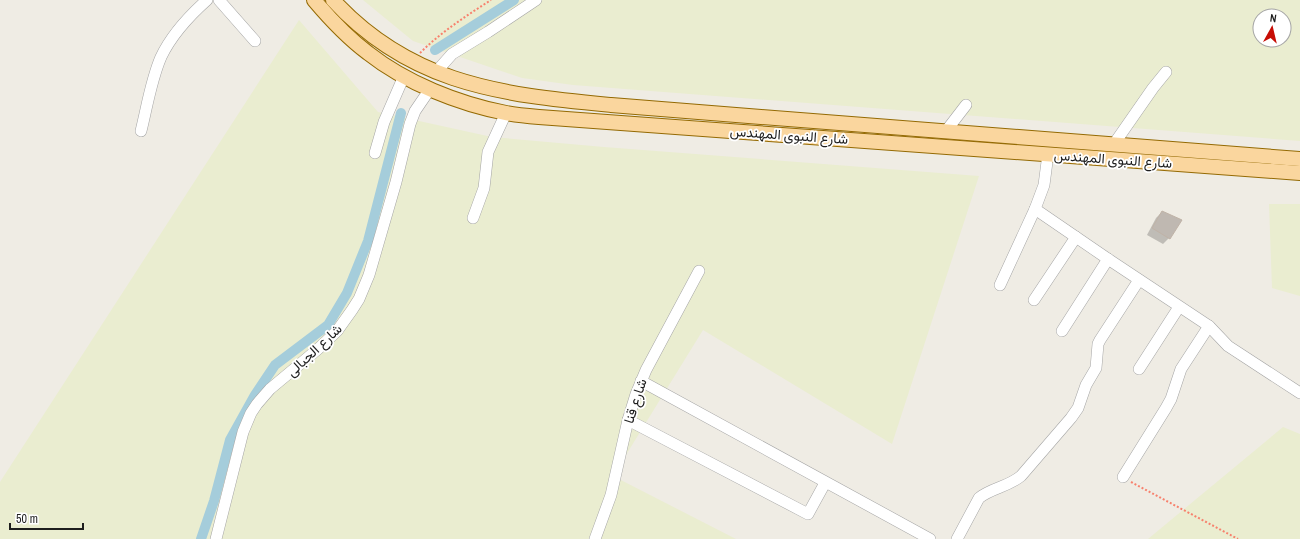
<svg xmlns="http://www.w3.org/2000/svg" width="1300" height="539" font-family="'Archivo Narrow',Vazirmatn,sans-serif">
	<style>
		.farmland { fill: #eaedd0; fill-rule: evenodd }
		.shadow { fill: #0003 }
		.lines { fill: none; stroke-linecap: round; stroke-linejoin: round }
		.canal { stroke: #a5cddb; stroke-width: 10 }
		.building { fill: #bfb8b1; stroke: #c0b3a7 }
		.minor-casing { stroke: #a5a5a5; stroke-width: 12 }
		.major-casing { stroke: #946a03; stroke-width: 16 }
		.path { stroke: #f7816d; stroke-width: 2; stroke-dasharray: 2 2; stroke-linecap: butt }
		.minor { stroke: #fff; stroke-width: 11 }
		.major { stroke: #fad69e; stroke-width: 14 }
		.labels { text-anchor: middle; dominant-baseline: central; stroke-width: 3.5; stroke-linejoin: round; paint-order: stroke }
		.street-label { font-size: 14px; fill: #1e1e1e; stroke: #fff }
	</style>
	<rect width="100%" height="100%" fill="#efece4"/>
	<g class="farmland">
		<path d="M363 0H1300V141L573 85 522 78 413 41ZM1260 16H1284V40H1260Z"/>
		<path d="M299 20 378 112 492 137 604 147 979 176 892 444 703 330 613 476 736 539H0V482Z"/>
		<path d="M1269 204H1300V296L1272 288Z"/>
		<path d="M1283 427 1300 434V539H1148Z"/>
	</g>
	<path class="shadow" d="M1162 212 1169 238 1163 244 1147 235 1156 218Z"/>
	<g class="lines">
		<g class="canal">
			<path d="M435 50 514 0"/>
			<path d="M201 539 214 501 230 440 255 395 275 365 328 325 347 293 368 241 401 113"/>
		</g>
	</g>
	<path class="building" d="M1162 211 1182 220 1170 239 1152 228Z"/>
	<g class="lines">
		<g class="minor-casing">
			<g id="minor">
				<path d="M219 0 255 41"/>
				<path d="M436 72 452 54 488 32 536 0"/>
				<path d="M141 131C147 107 151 80 161 57 171 36 189 16 207 0"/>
				<path d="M946 131 966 105"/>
				<path d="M1114 144 1153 88 1166 72"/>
				<path d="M375 153 384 122 404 76"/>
				<path d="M1048 154 1044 185 1035 209 1108 259 1209 326 1228 346 1300 393"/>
				<path d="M473 218 484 188 488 152 506 113"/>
				<path d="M1000 285 1035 209"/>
				<path d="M1034 300 1076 237"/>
				<path d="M1062 331 1108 259"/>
				<path d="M1139 369 1179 307"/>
				<path d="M641 381 930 539"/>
				<path d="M628 420 808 514 825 483"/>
				<path d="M1123 477 1166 408 1171 399 1181 369 1209 326"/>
				<path d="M216 539 243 432 251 413 257 404 270 389 318 349 337 331 352 310 359 299 369 275 396 182 410 124 415 111 430 89"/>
				<path d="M595 539 611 495 628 420 636 394 646 370 699 271"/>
				<path d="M957 539 979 498C991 488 1008 487 1021 476L1071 418 1078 408 1086 385 1096 368 1098 344 1100 340 1139 280"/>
			</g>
		</g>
		<g class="major-casing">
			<g id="major">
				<path d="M314 0C330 19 348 38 368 53 406 83 459 104 506 113 517 115 528 116 539 117L1300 173"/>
				<path d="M333 0C366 36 406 62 453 78 504 95 558 100 611 105 661 109 711 113 761 117 940 131 1120 144 1300 159"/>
			</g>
		</g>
		<g class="path">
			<path d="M420 53C441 32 466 16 491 0"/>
			<path d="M1131 482 1238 539"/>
		</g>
		<use href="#minor" class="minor"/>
		<use href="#major" class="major"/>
	</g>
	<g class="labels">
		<g class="street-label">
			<text transform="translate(789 135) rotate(4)">شارع النبوى المهندس</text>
			<text transform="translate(1113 159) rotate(4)">شارع النبوى المهندس</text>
			<text transform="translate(314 350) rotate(-43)">شارع الجبالى</text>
			<text transform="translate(635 401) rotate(-72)">شارع قنا</text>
		</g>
	</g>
	<g transform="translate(1272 28) rotate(8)"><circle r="19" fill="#ffffff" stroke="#a5a5a5"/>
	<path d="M0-3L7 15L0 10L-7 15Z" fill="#c70d05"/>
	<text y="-6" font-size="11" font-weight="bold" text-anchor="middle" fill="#1e1e1e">N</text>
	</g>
	<path d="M10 523v6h73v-6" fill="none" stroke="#1e1e1e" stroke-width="2"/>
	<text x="16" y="523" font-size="12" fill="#1e1e1e" stroke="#ffffff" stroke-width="3" paint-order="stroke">50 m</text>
</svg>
